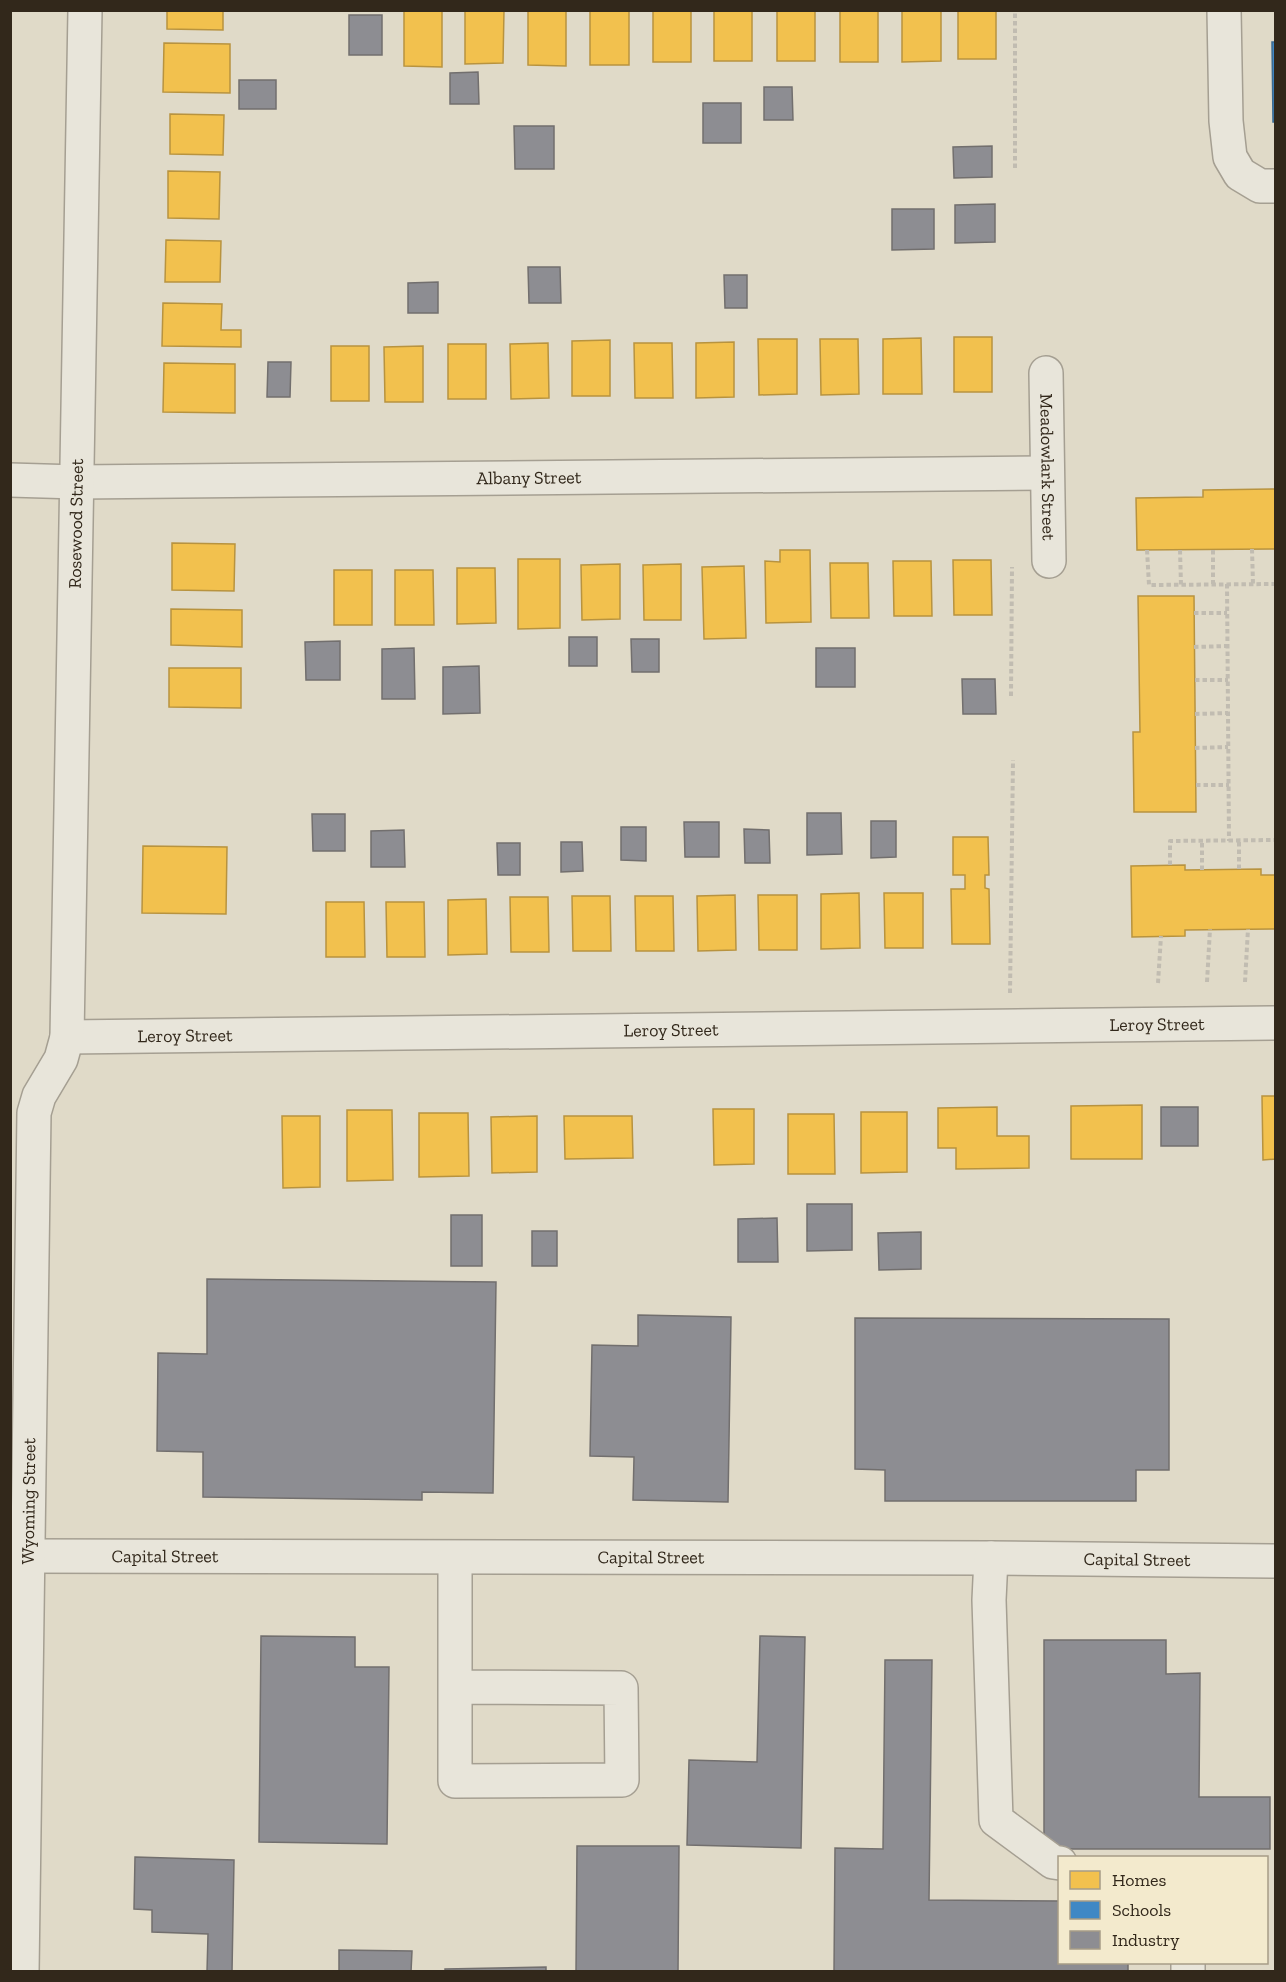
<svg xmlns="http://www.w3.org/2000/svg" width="1286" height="1982" font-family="'Zilla Slab',serif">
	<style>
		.homes { fill: #f2c14e; stroke: #b8933f; stroke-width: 1.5 }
		.schools { fill: #3f88c5; stroke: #3b6b92; stroke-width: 1.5 }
		.industry { fill: #8d8d92; stroke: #726f6e; stroke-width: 1.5 }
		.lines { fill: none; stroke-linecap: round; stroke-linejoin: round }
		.minor-casing { stroke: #a59f92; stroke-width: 36 }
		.path { stroke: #c1bcb1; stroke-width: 4; stroke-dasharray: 4.5 3; stroke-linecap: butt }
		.minor { stroke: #e8e5da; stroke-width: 33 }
		.labels { text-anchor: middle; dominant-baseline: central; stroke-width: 6; stroke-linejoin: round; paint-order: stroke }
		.street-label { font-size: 18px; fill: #32281b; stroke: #f3eacd }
	</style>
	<rect width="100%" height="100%" fill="#e0dac8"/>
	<g class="homes">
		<path d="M167 10H223V30L167 29Z"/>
		<path d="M465 10H504L503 63 465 64Z"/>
		<path d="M528 10H566V66L528 65Z"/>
		<rect x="590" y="10" width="39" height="55"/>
		<rect x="653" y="10" width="38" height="52"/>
		<rect x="714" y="10" width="38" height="51"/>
		<rect x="777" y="10" width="38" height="51"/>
		<rect x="840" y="10" width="38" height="52"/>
		<path d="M902 10H941V61L902 62Z"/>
		<rect x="958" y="10" width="38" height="49"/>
		<path d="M404 11H442V67L404 66Z"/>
		<path d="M164 43 230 44V93L163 92Z"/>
		<path d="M170 114 224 115 223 155 170 154Z"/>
		<path d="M168 171 220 172 219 219 168 218Z"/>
		<path d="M166 240 221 241 220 282H165Z"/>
		<path d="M163 303 222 304 221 330H241V347L162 346Z"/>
		<rect x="954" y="337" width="38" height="55"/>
		<path d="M921 338 922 394H883V339Z"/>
		<path d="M758 339H797V394L759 395Z"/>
		<path d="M820 339H858L859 394 821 395Z"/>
		<path d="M610 340V396H572V341Z"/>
		<path d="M734 342V397L696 398V343Z"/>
		<path d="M548 343 549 398 511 399 510 344Z"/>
		<path d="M634 343H672L673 398H635Z"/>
		<rect x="448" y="344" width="38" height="55"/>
		<rect x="331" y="346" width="38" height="55"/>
		<path d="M423 346V402H385L384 347Z"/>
		<path d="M164 363 235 364V413L163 412Z"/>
		<path d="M1276 489V549L1137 550 1136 498 1203 497V490Z"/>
		<path d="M172 543 235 544 234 591 172 590Z"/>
		<path d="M780 550H810L811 622 766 623 765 561 780 562Z"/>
		<path d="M518 559H560V628L518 629Z"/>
		<path d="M953 560H991L992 615H954Z"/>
		<path d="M893 561H931L932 616H894Z"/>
		<path d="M830 563H868L869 618H831Z"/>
		<path d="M620 564V619L582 620 581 565Z"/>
		<path d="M681 564V620H644L643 565Z"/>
		<path d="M744 566 746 638 704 639 702 567Z"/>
		<path d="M457 568H495L496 623 457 624Z"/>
		<rect x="334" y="570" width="38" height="55"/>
		<path d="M395 570H433L434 625H395Z"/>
		<path d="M1138 596H1194L1196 812H1134L1133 732H1140Z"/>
		<path d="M171 609 242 610V647L171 645Z"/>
		<path d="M169 668H241V708L169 707Z"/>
		<path d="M953 837H988L989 875H985V888L989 889 990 944H952L951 889H965V875H953Z"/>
		<path d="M143 846 227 847 226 914 142 913Z"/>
		<path d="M1185 865V870L1261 869V875H1276V929L1185 930V936L1132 937 1131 866Z"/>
		<path d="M859 893 860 948 821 949V894Z"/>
		<path d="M884 893H923V948H885Z"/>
		<path d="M735 895 736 950 698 951 697 896Z"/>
		<path d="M758 895H797V950H759Z"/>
		<path d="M572 896H610L611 951H573Z"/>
		<path d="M635 896H673L674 951H636Z"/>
		<path d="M510 897H548L549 952H511Z"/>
		<path d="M486 899 487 954 448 955V900Z"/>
		<path d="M326 902H364L365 957H326Z"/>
		<path d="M386 902H424L425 957H387Z"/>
		<path d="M1262 1096H1276V1159L1263 1160Z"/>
		<path d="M1142 1105V1159H1071V1106Z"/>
		<path d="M997 1107V1136H1029V1168L956 1169V1148H938V1108Z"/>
		<path d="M713 1109H754V1164L714 1165Z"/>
		<path d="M347 1110H392L393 1180 347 1181Z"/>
		<path d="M861 1112H907V1172L861 1173Z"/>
		<path d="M419 1113H468L469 1176 419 1177Z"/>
		<path d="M788 1114H834L835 1174H788Z"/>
		<path d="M282 1116H320V1187L283 1188Z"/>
		<path d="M537 1116V1172L492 1173 491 1117Z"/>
		<path d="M564 1116H632L633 1158 565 1159Z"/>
	</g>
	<path class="schools" d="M1272 42H1276V122H1273Z"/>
	<g class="industry">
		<rect x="349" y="15" width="33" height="40"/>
		<path d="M478 72 479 104H450V73Z"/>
		<rect x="239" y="80" width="37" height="29"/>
		<path d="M764 87H792L793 120H764Z"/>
		<rect x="703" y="103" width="38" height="40"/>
		<path d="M514 126H554V169H515Z"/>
		<path d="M992 146V177L954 178 953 147Z"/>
		<path d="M995 204V242L955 243V205Z"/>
		<path d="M892 209H934V249L892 250Z"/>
		<path d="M528 267H560L561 303H529Z"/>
		<path d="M724 275H747V308H725Z"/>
		<path d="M438 282V313H408V283Z"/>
		<path d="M268 362H291L290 397H267Z"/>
		<rect x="569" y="637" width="28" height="29"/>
		<path d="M631 639H659V672H632Z"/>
		<path d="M340 641V680H306L305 642Z"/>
		<path d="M414 648 415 699H382V649Z"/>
		<rect x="816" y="648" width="39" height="39"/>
		<path d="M479 666 480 713 443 714V667Z"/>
		<path d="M962 679H995L996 714H963Z"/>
		<path d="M807 813H841L842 854 807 855Z"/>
		<path d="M312 814H345V851H313Z"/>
		<path d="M871 821H896V857L871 858Z"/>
		<path d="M684 822H719V857H685Z"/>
		<path d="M621 827H646V861L621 860Z"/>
		<path d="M744 829 769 830 770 863H745Z"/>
		<path d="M404 830 405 867H371V831Z"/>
		<path d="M561 842H582L583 871 561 872Z"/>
		<path d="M497 843H520V875H498Z"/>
		<rect x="1161" y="1107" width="37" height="39"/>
		<path d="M807 1204H852V1250L807 1251Z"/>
		<rect x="451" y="1215" width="31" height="51"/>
		<path d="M777 1218 778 1262H738V1219Z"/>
		<rect x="532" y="1231" width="25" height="35"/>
		<path d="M921 1232V1269L879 1270 878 1233Z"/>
		<path d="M207 1279 496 1282 493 1493 422 1492V1500L203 1497V1452L157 1451 158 1353 207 1354Z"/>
		<path d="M638 1315 731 1317 728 1502 633 1500 634 1457 590 1456 592 1345 638 1346Z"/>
		<path d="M855 1318 1169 1319V1470H1136V1501H885V1470L855 1469Z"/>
		<path d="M261 1636 355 1637V1667H389L387 1844 259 1842Z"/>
		<path d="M760 1636 805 1637 801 1848 687 1845 689 1760 757 1762Z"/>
		<path d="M1044 1640H1166V1674L1200 1673 1199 1797H1270V1849H1044Z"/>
		<path d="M885 1660H932L929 1900 1060 1901V1962H1128V1972H834L835 1848 883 1849Z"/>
		<path d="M577 1846H679L678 1972H576Z"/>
		<path d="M135 1857 234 1860 232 1972H207L208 1934 152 1932V1910L134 1909Z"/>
		<path d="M339 1950 412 1951 411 1972H339Z"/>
		<path d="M546 1967V1972H445V1969Z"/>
	</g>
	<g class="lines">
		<g class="minor-casing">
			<g id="minor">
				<path d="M1224 10 1226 121 1230 157 1240 174 1260 186H1276"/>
				<path id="s1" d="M1046 373 1049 561"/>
				<path id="s2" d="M10 480 77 482 1046 473"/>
				<path id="s3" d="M67 1037 1276 1023"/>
				<path id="s4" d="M27 1556 991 1558 1276 1561"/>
				<path d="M991 1558 989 1600 996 1820 1053 1862 1060 1863"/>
				<path d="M455 1687 621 1688 622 1780 455 1781V1558"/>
				<path d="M1188 1962V1972"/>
				<path id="s5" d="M22 1972 34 1113 39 1096 61 1059 67 1037 85 10"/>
			</g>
		</g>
		<g class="path">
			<path d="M1015 168V10"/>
			<path d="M1252 549 1253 584"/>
			<path d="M1147 550 1149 585 1276 584"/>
			<path d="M1180 550 1181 585"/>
			<path d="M1213 550V584"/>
			<path d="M1227 584 1229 841"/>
			<path d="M1194 613H1227"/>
			<path d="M1194 647 1227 646"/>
			<path d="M1195 680H1228"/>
			<path d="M1011 696 1012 567"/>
			<path d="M1195 714 1228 713"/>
			<path d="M1195 748 1228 747"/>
			<path d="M1196 785H1229"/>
			<path d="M1170 865V841L1276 840"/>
			<path d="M1239 869V840"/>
			<path d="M1202 870V841"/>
			<path d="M1207 982 1210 929"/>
			<path d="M1245 982 1248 929"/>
			<path d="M1158 983 1161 936"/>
			<path d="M1010 993 1013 760"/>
		</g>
		<use href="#minor" class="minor"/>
	</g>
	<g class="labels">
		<g class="street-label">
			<text stroke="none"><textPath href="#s1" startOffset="94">Meadowlark Street</textPath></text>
			<text stroke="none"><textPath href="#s2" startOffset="519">Albany Street</textPath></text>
			<text stroke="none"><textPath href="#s5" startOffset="1456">Rosewood Street</textPath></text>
			<text stroke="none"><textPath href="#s3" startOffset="1090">Leroy Street</textPath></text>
			<text stroke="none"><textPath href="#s3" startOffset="604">Leroy Street</textPath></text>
			<text stroke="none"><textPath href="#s3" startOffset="118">Leroy Street</textPath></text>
			<text stroke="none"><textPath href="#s5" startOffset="471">Wyoming Street</textPath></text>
			<text stroke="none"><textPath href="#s4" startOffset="138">Capital Street</textPath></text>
			<text stroke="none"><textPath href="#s4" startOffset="624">Capital Street</textPath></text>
			<text stroke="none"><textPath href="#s4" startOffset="1110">Capital Street</textPath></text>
		</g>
	</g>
	<rect width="1286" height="1982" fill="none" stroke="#32281b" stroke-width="24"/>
	<rect x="1058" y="1856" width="210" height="108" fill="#f3eacd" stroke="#a69c86" stroke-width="1.5"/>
	<rect x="1070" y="1871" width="30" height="18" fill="#f2c14e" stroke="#a69c86" stroke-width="1.5"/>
	<text x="1112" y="1886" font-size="18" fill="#32281b">Homes</text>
	<rect x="1070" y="1901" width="30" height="18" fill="#3f88c5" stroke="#a69c86" stroke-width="1.5"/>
	<text x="1112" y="1916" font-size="18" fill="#32281b">Schools</text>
	<rect x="1070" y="1931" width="30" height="18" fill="#8d8d92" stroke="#a69c86" stroke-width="1.5"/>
	<text x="1112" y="1946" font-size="18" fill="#32281b">Industry</text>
</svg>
